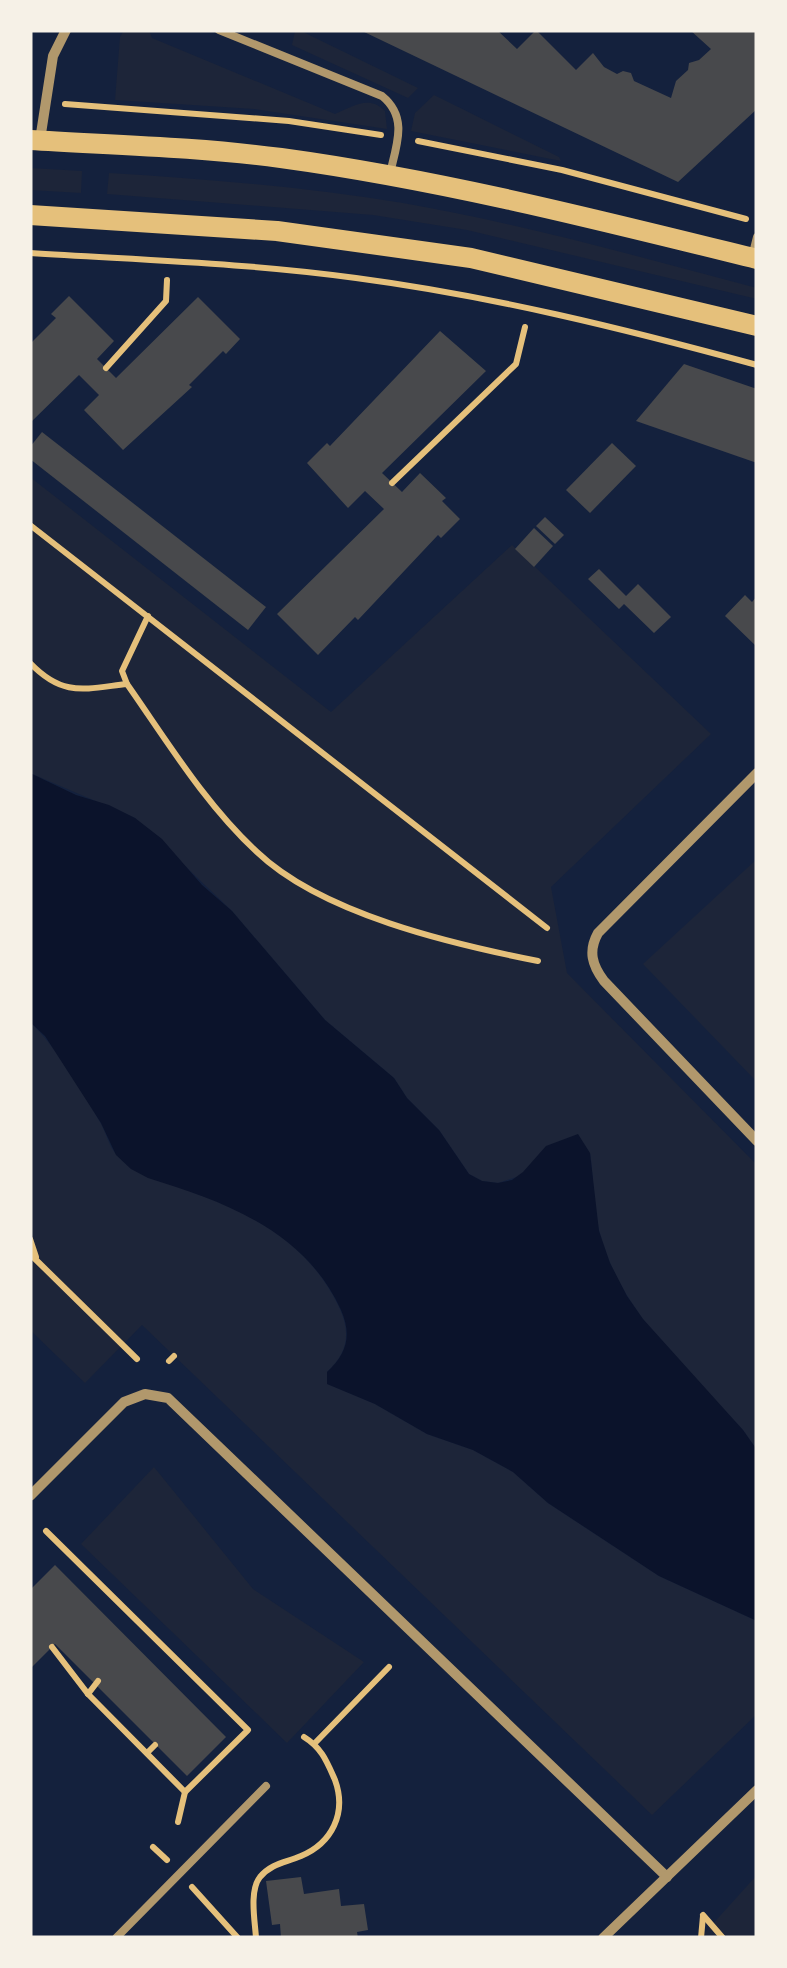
<svg xmlns="http://www.w3.org/2000/svg" width="787" height="1968" font-family="'Work Sans',sans-serif">
	<style>
		.green { fill: #1d2539 }
		.water { fill: #0b132b }
		.building { fill: #48494c }
		.lines { fill: none; stroke-linecap: round; stroke-linejoin: round }
		.path { stroke: #e5c07b; stroke-width: 6 }
		.service { stroke: #b1986c; stroke-width: 8 }
		.minor { stroke: #b1986c; stroke-width: 10 }
		.secondary { stroke: #e5c07b; stroke-width: 20 }
	</style>
	<rect width="100%" height="100%" fill="#14213d"/>
	<g class="green">
		<path d="M124 30H149L152 38 335 114C354 106 369 95 385 111L387 129 254 109 115 100 120 37Z"/>
		<path d="M295 31H301L418 88 408 98 292 45Z"/>
		<path d="M434 95 559 157 561 161 411 131 415 113Z"/>
		<path d="M30 168 82 171 81 193 30 190Z"/>
		<path d="M109 173C207 179 306 187 403 203 523 224 640 257 757 288V299L467 230 373 215 107 194Z"/>
		<path d="M30 477 331 712 512 545 711 734 551 887 567 973 757 1165V1450L743 1430C688 1372 619 1311 599 1230 593 1205 594 1179 590 1153L498 1183 482 1181 469 1174 439 1130 407 1098 394 1078 325 1020 232 911 135 818 30 773Z"/>
		<path d="M757 859V1082L643 964Z"/>
		<path d="M30 1022C58 1049 80 1088 100 1122 106 1132 109 1147 117 1155 135 1175 161 1181 184 1189 249 1212 307 1241 338 1305 351 1331 349 1352 327 1372L328 1384 375 1404 427 1434 473 1450 513 1472 548 1503 659 1576 757 1621V1714L652 1815 142 1325 85 1383 30 1330Z"/>
		<path d="M154 1467 253 1589 364 1662 287 1743 81 1544Z"/>
		<path d="M757 1875V1938H700Z"/>
	</g>
	<path class="water" d="M30 773 76 795 109 805 135 818 162 839 202 885 232 911 325 1020 394 1078 407 1098 439 1130 469 1174 482 1181 498 1183 512 1180 523 1172 546 1146 578 1134 590 1153 599 1231 610 1263 627 1296 643 1319 743 1430 757 1450V1621L659 1576 548 1503 513 1472 473 1450 427 1434 375 1404 327 1384V1372C347 1354 352 1335 341 1310 305 1231 226 1202 148 1178L131 1169 116 1155 101 1123 45 1036 30 1022Z"/>
	<g class="building">
		<path d="M360 30H497L517 49 536 30 576 70 593 53 604 67 617 74 623 71 631 73 634 81 671 98 676 81 688 70 689 63 699 60 711 49 690 30H757V109L678 182Z"/>
		<path d="M69 296 114 341 97 359 116 378 198 297 240 339 226 354 223 351 189 385 192 387 123 450 84 410 99 395 79 375 30 423V344L56 318 51 314Z"/>
		<path d="M440 331 486 371 382 473 402 492 420 473 446 498 442 501 460 519 441 538 438 535 358 620 355 617 318 655 277 614 384 509 365 491 348 508 307 463 327 443 330 446Z"/>
		<path d="M684 364 757 389V463L636 421Z"/>
		<path d="M42 432 266 607 248 630 30 459V447Z"/>
		<path d="M612 443 636 466 590 513 566 490Z"/>
		<path d="M545 517 564 535 555 544 536 526Z"/>
		<path d="M534 528 553 546 534 567 515 549Z"/>
		<path d="M599 569 626 596 638 584 671 617 654 633 624 604 619 609 588 579Z"/>
		<path d="M745 595 752 602 757 596V647L725 616Z"/>
		<path d="M55 1565 226 1737 187 1776 55 1644 30 1669V1586L32 1588Z"/>
		<path d="M301 1877 304 1894 339 1889 341 1906 364 1904 368 1930 357 1932 358 1938H281L280 1924 272 1925 266 1881Z"/>
	</g>
	<g class="lines">
		<g class="path">
			<path d="M65 104 289 121 381 135"/>
			<path d="M418 141 562 170 746 219"/>
			<path d="M30 253C138 260 248 263 356 278 492 296 625 329 757 365"/>
			<path d="M106 368 166 301 167 280"/>
			<path d="M392 483 516 364 525 327"/>
			<path d="M30 525 547 928"/>
			<path d="M30 663C63 697 83 689 127 684 167 741 205 804 257 852 322 914 452 944 538 961"/>
			<path d="M127 684 122 671 148 616"/>
			<path d="M30 1239 36 1257"/>
			<path d="M30 1254 137 1359"/>
			<path d="M169 1361 174 1356"/>
			<path d="M46 1531 248 1730 185 1792 178 1822"/>
			<path d="M52 1647 88 1694 185 1792"/>
			<path d="M88 1694 98 1681"/>
			<path d="M315 1743 389 1667"/>
			<path d="M147 1753 155 1745"/>
			<path d="M153 1847 167 1860"/>
			<path d="M192 1887 238 1938"/>
			<path d="M703 1915 723 1938"/>
			<path d="M256 1938C255 1921 249 1891 260 1877 272 1863 285 1863 301 1856 332 1843 347 1813 335 1780 327 1762 322 1748 304 1737"/>
			<path d="M701 1938 703 1916"/>
		</g>
		<g class="service">
			<path d="M219 30 382 96C408 117 397 144 390 173"/>
			<path d="M752 257 757 237"/>
			<path d="M116 1938 266 1786"/>
		</g>
		<g class="minor">
			<path d="M40 140 53 56 66 30"/>
			<path d="M757 773 598 933C588 951 592 965 604 981L757 1141"/>
			<path d="M30 1496 124 1402 145 1394 168 1398 667 1877"/>
			<path d="M603 1938 757 1790"/>
		</g>
		<g class="secondary">
			<path d="M30 140C113 145 198 147 281 158 442 180 599 220 757 259"/>
			<path d="M30 215 277 231 471 258 757 326"/>
		</g>
	</g>
	<rect width="787" height="1968" fill="none" stroke="#f6f1e7" stroke-width="65"/>
</svg>
